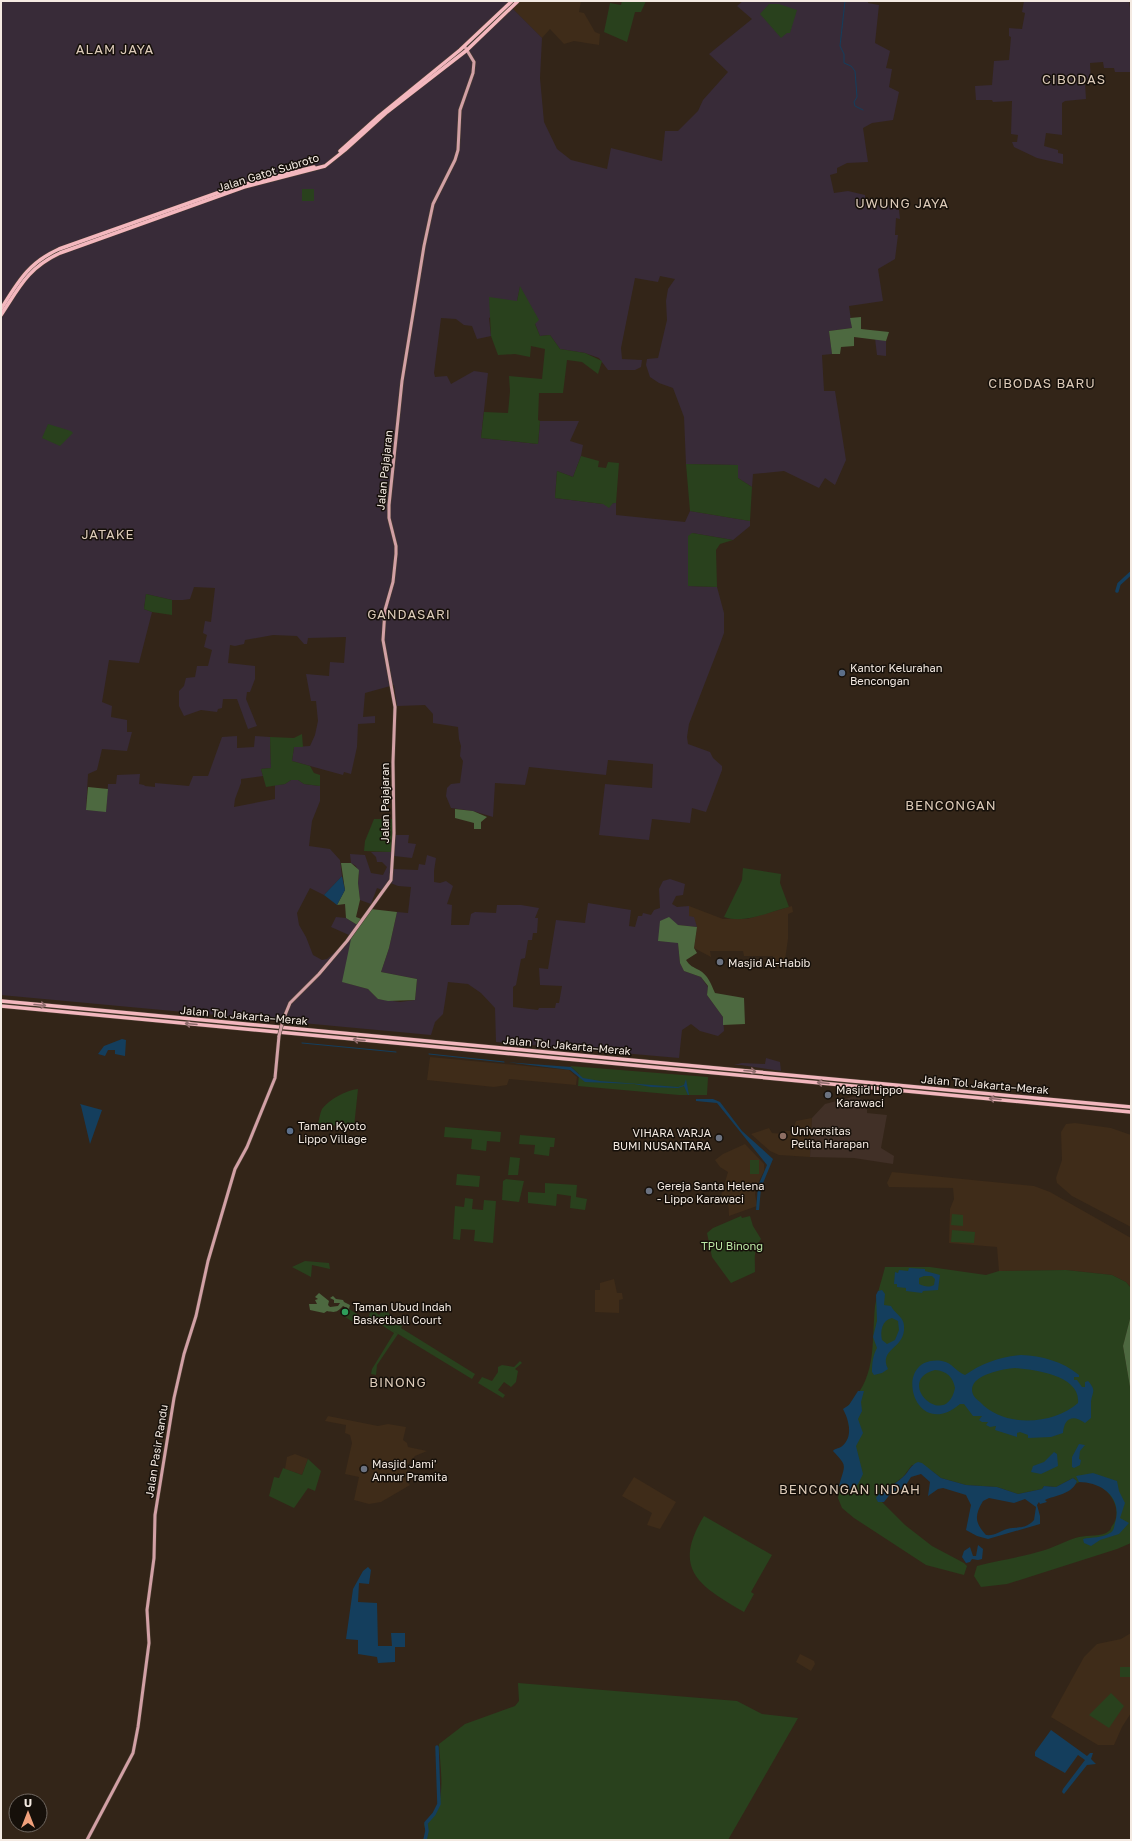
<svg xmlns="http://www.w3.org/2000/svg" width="1132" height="1841" font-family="'Golos Text',sans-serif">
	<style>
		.built { fill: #3f2c19 }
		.industrial { fill: #382b38 }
		.medical { fill: #413027 }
		.green { fill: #29411d }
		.forest { fill: #4d6940 }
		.water { fill: #143e5d; fill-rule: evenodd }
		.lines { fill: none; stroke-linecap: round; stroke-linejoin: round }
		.stream { stroke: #143e5d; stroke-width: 1 }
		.river { stroke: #143e5d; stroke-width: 3.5 }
		.major-casing { stroke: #4e4134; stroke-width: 4 }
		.highway-casing { stroke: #4e4134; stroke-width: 4.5 }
		.major { stroke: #d2a0a5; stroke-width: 3 }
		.highway { stroke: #f3b7be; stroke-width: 3.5 }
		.major-bridge-casing { stroke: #4e4134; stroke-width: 4; stroke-linecap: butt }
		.major-bridge { stroke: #d2a0a5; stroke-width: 3 }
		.oneway { stroke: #906c6d }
		.service-dot { fill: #5c6f8a; stroke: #16100a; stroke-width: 1.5 }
		.worship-dot { fill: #6b7280; stroke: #16100a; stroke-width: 1.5 }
		.education-dot { fill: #8d6e63; stroke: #16100a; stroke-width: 1.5 }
		.leisure-dot { fill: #2e9e5b; stroke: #16100a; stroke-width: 1.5 }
		.labels { text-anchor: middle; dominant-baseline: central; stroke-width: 3; stroke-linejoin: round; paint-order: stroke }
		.street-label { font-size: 11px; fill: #f4eae2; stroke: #16100a }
		.poi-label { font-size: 11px; fill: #f4eae2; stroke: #16100a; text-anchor: start }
		.park-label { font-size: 11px; fill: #b9e6a3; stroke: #16100a }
		.quarter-label { font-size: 13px; letter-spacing: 1px; fill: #dccab8; stroke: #16100a }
	</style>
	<rect width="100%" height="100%" fill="#332518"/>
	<g class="built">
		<path d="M519 1H581L579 12 584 13 595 32 600 34 599 45 574 41 564 44 550 29 542 38 512 8Z"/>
		<path d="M689 906 723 919H747L792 906 793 912 788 914V939L784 967H772L773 956H744L743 951H710L711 957 694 948 697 927 689 917Z"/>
		<path d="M430 1057 569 1070 577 1077 576 1085 509 1079 507 1085 494 1087 427 1080Z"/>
		<path d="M812 1118 810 1157 779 1155 770 1151 751 1134 769 1128 772 1133 785 1134V1131H793L796 1121Z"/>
		<path d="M1075 1123 1111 1128 1131 1135V1227L1072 1196 1057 1183 1056 1178 1062 1160 1061 1132 1066 1124Z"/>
		<path d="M745 1144 764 1164V1171L757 1185 755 1194 757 1206 729 1216 728 1198 721 1196 728 1172 720 1167 715 1160 723 1154Z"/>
		<path d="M892 1172 1034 1186 1050 1192 1131 1238V1288L1126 1282 1112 1275 1066 1270 999 1271 997 1247 949 1243 950 1209 954 1199 953 1188 889 1187 887 1183Z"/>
		<path d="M614 1279 617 1293H622L623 1299 619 1300V1313L595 1312V1290H600V1283Z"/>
		<path d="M328 1416 378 1426 388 1424 406 1427 403 1440 407 1443 408 1447 427 1451 415 1456 407 1465V1482L410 1485 381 1502 369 1504 354 1500 359 1477 345 1474 352 1443 350 1435 345 1433 346 1425 325 1421Z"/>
		<path d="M295 1454 308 1459 302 1475 285 1469 287 1457Z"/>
		<path d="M634 1477 676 1502 660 1529 647 1525 652 1513 622 1496Z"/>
		<path d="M1131 1633V1713L1122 1727 1114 1745H1098L1051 1717 1084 1657 1097 1644 1121 1639Z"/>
		<path d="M800 1654 814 1661 815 1664 811 1671 796 1662Z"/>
	</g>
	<g class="industrial">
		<path d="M1 1H519L512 8 542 38 540 78 544 122 557 149 571 160 607 169 611 148 662 161 665 131H678L698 111 703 100 728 72 709 54 752 19 737 6 743 1H868V3L879 5 875 43 890 51 886 68 892 69 889 87 899 92 893 120 872 123 863 128 868 162 847 163 837 168V173L830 175 834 193 848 191 865 195V201L875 200 876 205H892V208L899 210 900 219 896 218 895 235H898L895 259 878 269 883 301 849 306 852 328 829 331 832 354 822 355 824 391H835L846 460 835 485 825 478 819 488 784 471 753 474 752 487 738 478 737 465 686 464 684 417 673 388 659 383 650 377 646 365 647 359 658 358 667 320 666 301 668 289 675 279 660 276 658 282 635 278 621 348 622 359 642 360 641 367 635 370H608L599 358 585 353 560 349 550 335 540 336 520 287 517 301 489 318 491 336 477 339 472 326 464 325 456 319 441 318 434 373 435 377 447 376 451 384 474 371 488 373 481 438 538 444 540 421H579L570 441 583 445 581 456 573 477 557 471 555 498 603 504 616 503V515L685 522 690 511 750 521V526L733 540 692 533 688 586 717 587 724 613V633L720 644 689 724 687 737 688 744 710 752 713 758 722 766V770L706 812 692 808 690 823 652 819 649 840 599 835 605 784 652 788 653 764 608 760 606 775 529 767 525 785 495 783 493 817 473 811 451 808 446 796 447 788 451 784 460 783 463 761 460 756 461 746 459 739 458 727 433 723V714L425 705 397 706 394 685 365 693 363 717 375 716V723L358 724 357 747 351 774 344 772 343 775 292 761 294 747 310 746 315 735 318 721 316 701H311L306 674 329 676 330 662 344 663 346 637 308 638 307 644H304L297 636 273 635 245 640 244 644 235 646 230 645 228 663 255 666V679L250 692H247L246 699 257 726 248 729 237 699H223L222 708 218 709 217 712 201 710 184 716 179 706V691L184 686 186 678 195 677 197 666H208L212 650 204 647 207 635 203 633 205 621 211 622 215 588 194 587 190 599 183 600H172L146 594 144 609 152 612 139 663 109 660 102 702 112 706 111 717 127 720V732H132L127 751 102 749 97 770 88 774 86 810 106 811 108 784H116L117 775 140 774 139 784 144 785 145 786 155 787V783L189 786 193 776H208L222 737 237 736V748L254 747 255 736 270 737 271 768 261 769 263 776 241 779V783L235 799 234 807 275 799V785L285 784 291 780H298L304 784 320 786V801L312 821 309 846 330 849 340 860 342 876 324 895 310 888 297 913 299 925 306 937 313 955 322 960 327 959 343 945 349 935 331 927 336 917 346 918 359 926 343 982 368 989 378 999 400 1002 415 1000 417 979 381 972 389 948 397 912 408 913 411 887 398 886 388 882 382 890 377 888 371 904 360 900 358 883 359 875 356 866 351 863 350 854 365 855 371 873 383 875 387 867 382 862H377L376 857 371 852H392V835H409L408 843 416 844 412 858 394 856 393 869 418 870 419 864 425 865 427 855 436 858 434 871V882L440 883 446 881 453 886 447 904 452 905 451 925H469L471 914 475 912 496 913 497 905H521L539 908 535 918H538L537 933H533L532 940H528L525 958 521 959 516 985 513 987V1007L538 1010 539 1008H555L556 1003H559L562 986 540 985 539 968 548 969 556 920 585 923 588 903 631 910 629 926 635 927 638 916H642L643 913 651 915 654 910 660 908 659 889 663 881 670 879 685 884 683 895 676 896 672 904 677 907 689 906V916L694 917 697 927 678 925 658 941 678 942 680 963 684 971 701 977 708 987 707 995 723 1017 724 1031 718 1036 700 1031 691 1024 682 1030 679 1058 496 1042 495 1008 481 993 468 984 448 982 443 1014 435 1022 431 1035 1 995Z"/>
		<path d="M1024 1H1129L1131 16V72H1115L1114 68H1104L1103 62 1090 63 1091 83H1085L1086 99 1065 101 1062 103V135L1046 133 1044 146 1058 150V153L1063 154V164L1037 158 1014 147 1012 142H1017L1018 135 1011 134 1012 101 993 102 992 100H976L975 86 992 85 994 61 1009 60 1011 37 1009 36V28L1022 29 1025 13 1022 12Z"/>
		<path d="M875 338 886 341V356L877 355Z"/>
		<path d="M766 1058 780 1062 781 1071 741 1065H734L742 1063 765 1064Z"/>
	</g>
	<path class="medical" d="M856 1096 867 1102V1113L887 1115 881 1148 894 1156 893 1164 854 1158 810 1157 812 1118 825 1104Z"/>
	<g class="green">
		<path d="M622 1H646L641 12H635L627 42 604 32 610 3 621 5Z"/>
		<path d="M769 4H779L797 10 790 33H787L781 38 760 14Z"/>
		<rect x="302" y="189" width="12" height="12"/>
		<path d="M520 286 539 320 535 324 540 336 550 335 560 349 585 353 602 361 598 374 582 362 567 360 563 393H539L538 420 540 421 538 444 481 438 484 412 508 413 510 391 509 376 542 379 545 349 531 346 530 357 515 354 498 355 491 336 489 297 517 301Z"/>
		<path d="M48 424 71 431 73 433 60 446 42 438Z"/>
		<path d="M581 456 599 461 598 467 606 468 608 462 619 463 616 503H613L609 508 603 504 555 498 557 471 573 477Z"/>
		<path d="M686 464 738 465V478L752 487 750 521 690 511Z"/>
		<path d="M692 533 733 540 720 544 716 550 717 587 688 586V536Z"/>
		<path d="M146 594 172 600V615L152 612 144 609Z"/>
		<path d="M302 734 303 747H294L292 761 310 766 314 773 320 775V786L304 784 298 780H291L285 784 266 787 261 769 271 768 270 737 294 738Z"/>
		<path d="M374 819H392V852L364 851 365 841Z"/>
		<path d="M743 868 781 874 780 883 789 907C769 912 745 924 724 917L723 919 742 880Z"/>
		<path d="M570 1066 708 1077 707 1095H679L578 1086 579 1074Z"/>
		<path d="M358 1089 354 1127 318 1124C319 1120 320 1113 322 1109 330 1099 346 1090 358 1089Z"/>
		<path d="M445 1127 501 1132 500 1142 487 1141 486 1151 471 1149 472 1139 444 1137Z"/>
		<path d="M520 1135 555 1138 554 1147H550L549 1156 534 1154 535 1145 519 1144Z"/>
		<path d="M510 1157 520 1158 518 1175H508Z"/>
		<rect x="750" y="1160" width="9" height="14"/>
		<path d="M457 1174 480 1176 479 1187 456 1185Z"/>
		<path d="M506 1179 524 1181 519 1202 502 1200 503 1181Z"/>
		<path d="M545 1183 577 1185 576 1197 587 1199 585 1210 570 1208 571 1196 557 1194 556 1206 528 1203V1192L545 1193Z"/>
		<path d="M465 1198 473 1199 472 1209 483 1210 484 1200 496 1201 493 1243 474 1241 475 1230 461 1229 460 1240 453 1239 455 1206 464 1207Z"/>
		<path d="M952 1214 963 1215V1226L951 1225Z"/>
		<path d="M741 1216 742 1218 750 1216 753 1226 761 1239C753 1250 755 1259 755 1272L731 1283 712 1257 707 1233 713 1228Z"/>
		<path d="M952 1230 975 1232 974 1243 951 1242Z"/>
		<path d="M305 1261 329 1263 330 1269 312 1265 311 1277 292 1267Z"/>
		<path d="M885 1267H930L986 1275 999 1271 1066 1270 1112 1275 1126 1282 1131 1288V1315L1123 1346 1131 1393V1543L1117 1549 1007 1584 981 1587 974 1576 977 1566C999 1560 1023 1557 1045 1550 1057 1546 1067 1540 1079 1537 1088 1535 1102 1537 1109 1531 1111 1530 1111 1527 1112 1526 1129 1505 1095 1471 1076 1484L1077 1481 1073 1478 1056 1487 1044 1486 1042 1489 1018 1494 997 1487 966 1485 941 1478 932 1471 912 1465 903 1477 881 1493V1501L905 1525 932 1546 964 1563 967 1566 964 1575 926 1565 854 1518 842 1508 838 1498 840 1483 845 1473 842 1448 850 1437 848 1418 844 1410C878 1378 871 1348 875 1306 877 1293 882 1280 885 1267Z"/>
		<path d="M346 1307 360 1316 355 1323 345 1317 347 1314 342 1311Z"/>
		<path d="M373 1310 379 1315 381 1312H388L394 1320 404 1322 401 1328 475 1374 472 1379 385 1326 398 1334 377 1365 376 1375 371 1374 372 1369 394 1333 369 1317 370 1311Z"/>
		<path d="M520 1361 522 1363 515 1369 518 1371 516 1382 511 1387 504 1382 498 1390 505 1395 503 1398 478 1383 482 1377 492 1381 498 1372V1367L502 1365 514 1367Z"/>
		<path d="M308 1459 321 1471 315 1491 308 1488 294 1508 269 1496 274 1477 279 1478 283 1468 302 1475Z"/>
		<path d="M704 1516 772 1555 751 1592 754 1594 744 1612C700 1586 671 1570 704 1516Z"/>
		<rect x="1120" y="1667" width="11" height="10"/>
		<path d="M518 1683 737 1701 762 1714 798 1718 728 1840H423L426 1833 424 1824C449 1807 440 1771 439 1744L465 1724 515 1706 519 1701Z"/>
		<path d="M1111 1693 1124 1706 1109 1728 1089 1715Z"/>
	</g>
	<g class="forest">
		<path d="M861 317V329L889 332 886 341 854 337V346L841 347 840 354H832L829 331 852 328 850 318Z"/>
		<path d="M88 787 108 789 106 812 86 810Z"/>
		<path d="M455 809 473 811 487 817 481 822V829H474V823L455 818Z"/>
		<path d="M341 863H351L359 870 358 883 360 900 356 917 364 920 371 909 397 912 389 948 381 972 417 979 415 1000 388 1001 378 999 368 989 342 982 351 939 359 926 346 918 345 904 337 905 345 890Z"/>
		<path d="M669 917 678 925 697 927 694 948 697 953 686 960C690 966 693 967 699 970 708 975 711 984 715 993L744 998 745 1024 723 1025V1017L707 995 708 986 701 977 684 971 680 963 678 943 658 941 660 921Z"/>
		<path d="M319 1293 329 1301 328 1305 330 1307 338 1306 340 1303H334V1300L330 1298 333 1296 336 1299 343 1300 344 1302 350 1305 349 1309 343 1306C337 1312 336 1313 327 1311L324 1313 310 1310 309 1304H317L315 1300 318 1299 315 1297Z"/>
		<path d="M1131 1315V1393L1123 1346Z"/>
	</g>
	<g class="water">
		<path d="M342 876 345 890 337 905 324 895Z"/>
		<path d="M122 1039 126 1040 125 1056 115 1054V1050H108L105 1056 98 1054 104 1046Z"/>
		<path d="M505 1062 571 1067 583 1078 600 1081 678 1087 684 1085 686 1079 689 1095H688L684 1086 678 1088 651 1087 634 1084 585 1082 570 1070Z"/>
		<path d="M696 1099H713L720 1102 742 1131 773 1159 761 1188 759 1210H756L758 1186 767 1165 717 1103 696 1101Z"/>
		<path d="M80 1104 102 1110 90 1144 81 1106Z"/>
		<path d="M909 1268 925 1269V1271L940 1275 938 1290 923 1291 922 1293 906 1291V1288L897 1287V1284H894L895 1272 898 1273 899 1270 908 1271ZM924 1276H932L935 1279 934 1285C928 1288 924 1286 919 1284V1278Z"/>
		<path d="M882 1290 885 1294 884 1305 891 1306C894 1313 904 1317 904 1326 906 1349 878 1348 888 1369L882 1373 874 1375 872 1372C872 1363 873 1355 877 1348L873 1337 877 1321 876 1295 878 1291ZM892 1318 898 1321 899 1330 895 1340 887 1344 882 1340C880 1331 882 1320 892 1318Z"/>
		<path d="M1021 1355C1042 1356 1062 1361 1079 1375V1377H1074V1380H1077L1082 1387H1085V1382L1088 1381C1097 1391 1092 1392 1091 1402 1091 1407 1091 1413 1091 1418L1085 1423C1073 1414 1064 1418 1063 1433L1051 1437 1028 1438V1435L1020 1432 1017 1433V1437L995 1430 996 1426 990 1427 986 1425 988 1422H982L979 1420 982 1416H973L964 1404H960C913 1444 890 1354 942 1361 953 1363 956 1372 965 1375 983 1363 999 1357 1021 1355ZM1015 1368C1034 1370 1081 1375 1078 1403 1053 1425 1004 1428 980 1402 976 1399 972 1395 972 1390 972 1374 1004 1369 1015 1368ZM935 1370C947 1371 953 1377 955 1388 946 1432 893 1381 935 1370Z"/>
		<path d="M858 1391H864L861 1402 862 1411 858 1419 863 1433 856 1446 863 1474 858 1484 850 1490 839 1486C845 1464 848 1467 833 1451 835 1448 838 1449 841 1447 854 1438 849 1420 843 1409L849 1405Z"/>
		<path d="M1079 1444 1085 1445 1080 1451 1079 1459 1081 1460 1080 1465 1074 1468 1072 1467V1457Z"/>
		<path d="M1054 1452 1057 1454 1058 1466 1041 1474 1031 1472 1033 1466 1044 1462Z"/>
		<path d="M918 1462 922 1463 941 1478 966 1485 997 1487 1018 1494 1042 1489 1044 1486 1056 1487 1073 1478 1077 1481C1073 1493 1058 1495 1047 1499L1045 1500 1047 1502 1040 1504 1039 1502 1037 1505 1040 1516V1524L988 1539 977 1536 966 1530 971 1505 966 1495 943 1488 938 1489 928 1496 930 1482 921 1474 911 1477 904 1488 891 1493 884 1502H878L876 1498C881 1489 895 1485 903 1477 909 1472 910 1465 918 1462ZM989 1498 1014 1503 1025 1499 1036 1507 1034 1520C1025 1530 1018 1526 1007 1529 1000 1531 995 1536 986 1535 975 1523 974 1516 983 1501Z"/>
		<path d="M1093 1473 1117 1481 1119 1491 1125 1503 1120 1518 1129 1523 1119 1534 1100 1540 1091 1546 1084 1543 1083 1539C1091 1537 1103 1538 1110 1533 1114 1531 1114 1527 1115 1523 1123 1497 1101 1482 1079 1482L1076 1476Z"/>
		<path d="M978 1545 983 1549 982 1559 978 1560 972 1559 970 1562 966 1563 962 1557 964 1551 970 1547 973 1556H976Z"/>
		<path d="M368 1567 371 1570 369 1584 359 1583 358 1602 377 1603 378 1646H392L391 1633H405V1647H395V1662L378 1663 377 1657 358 1654V1640L346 1639 353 1589 363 1571Z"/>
		<path d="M1051 1730 1087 1756 1090 1753H1093L1091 1759 1096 1764 1087 1765 1064 1794 1062 1792 1063 1789 1085 1760 1078 1755 1065 1773 1035 1756V1752Z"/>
	</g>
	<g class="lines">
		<g class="stream">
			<path d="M845 1 840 46 844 54V63L851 66 855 71 857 97 854 102 855 106 863 110"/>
			<path d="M302 1043 396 1052"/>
			<path d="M429 1054 504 1062"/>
		</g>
		<g class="river">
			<path d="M1117 591 1119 584 1131 573"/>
			<path d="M425 1840 427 1831 426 1823 434 1814 439 1804 437 1747"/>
		</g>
		<g class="major-casing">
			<g id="major">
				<path d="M283 1020 290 1003 319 974 347 941 391 880 394 833 393 762 395 707 383 640 385 610 393 582 396 554V546L389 518V505L402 381 424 246 433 204 455 160 458 150 460 110 473 73 474 62 465 47"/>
				<path d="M87 1840 133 1753 138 1727 149 1643 147 1610 154 1558 155 1515 174 1398 184 1354 196 1316 208 1261 235 1169 247 1147 275 1078 279 1036"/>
			</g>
		</g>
		<g class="highway-casing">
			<g id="highway">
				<path d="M340 151 379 116 460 50 512 1"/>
				<path d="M1 309C18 282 28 263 59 249L234 187 314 167"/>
				<path d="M1 315C20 286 28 268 60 253L244 187 325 166 345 150 387 112 467 50 518 1"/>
				<path d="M1 1001 1131 1107"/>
				<path d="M1 1006 1131 1112"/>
			</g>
		</g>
		<use href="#major" class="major"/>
		<use href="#highway" class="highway"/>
		<g class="major-bridge-casing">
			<path id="major-bridge" d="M279 1036 283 1020"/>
		</g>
		<use href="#major-bridge" class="major-bridge"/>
	</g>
	<defs><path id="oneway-shaft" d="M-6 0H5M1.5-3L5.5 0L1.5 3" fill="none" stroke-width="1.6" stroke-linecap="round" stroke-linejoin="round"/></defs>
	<g class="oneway">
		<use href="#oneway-shaft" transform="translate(40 1005) rotate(5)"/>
		<use href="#oneway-shaft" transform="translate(191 1024) rotate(-175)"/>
		<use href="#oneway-shaft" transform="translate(359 1040) rotate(-175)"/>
		<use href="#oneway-shaft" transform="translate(750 1071) rotate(5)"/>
		<use href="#oneway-shaft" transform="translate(823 1083) rotate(-175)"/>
		<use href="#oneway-shaft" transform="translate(995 1099) rotate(-175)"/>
	</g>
	<g class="service-dot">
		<circle cx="842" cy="673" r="4"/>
		<circle cx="290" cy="1131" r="4"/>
	</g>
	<g class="worship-dot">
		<circle cx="720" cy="962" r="4"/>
		<circle cx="828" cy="1095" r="4"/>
		<circle cx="719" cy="1138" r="4"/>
		<circle cx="649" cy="1191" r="4"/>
		<circle cx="364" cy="1469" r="4"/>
	</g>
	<circle class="education-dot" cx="783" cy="1136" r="4"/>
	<circle class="leisure-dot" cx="345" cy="1312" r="4"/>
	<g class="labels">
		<g class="street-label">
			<text transform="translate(268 172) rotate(-17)">Jalan Gatot Subroto</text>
			<text transform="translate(384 470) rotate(-84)">Jalan Pajajaran</text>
			<text transform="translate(384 803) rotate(-90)">Jalan Pajajaran</text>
			<text transform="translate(244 1015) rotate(5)">Jalan Tol Jakarta–Merak</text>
			<text transform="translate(567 1045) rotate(5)">Jalan Tol Jakarta–Merak</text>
			<text transform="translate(985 1084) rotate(5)">Jalan Tol Jakarta–Merak</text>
			<text transform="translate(156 1451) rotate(-81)">Jalan Pasir Randu</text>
		</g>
		<g class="poi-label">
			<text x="850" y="667">Kantor Kelurahan<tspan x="850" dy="13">Bencongan</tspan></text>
			<text x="728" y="962">Masjid Al-Habib</text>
			<text x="836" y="1089">Masjid Lippo<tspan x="836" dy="13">Karawaci</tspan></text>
			<text x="298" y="1125">Taman Kyoto<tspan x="298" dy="13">Lippo Village</tspan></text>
			<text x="791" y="1130">Universitas<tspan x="791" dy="13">Pelita Harapan</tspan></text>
			<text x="711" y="1132" text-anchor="end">VIHARA VARJA<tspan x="711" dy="13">BUMI NUSANTARA</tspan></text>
			<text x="657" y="1185">Gereja Santa Helena<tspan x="657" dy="13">- Lippo Karawaci</tspan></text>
			<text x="353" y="1306">Taman Ubud Indah<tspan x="353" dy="13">Basketball Court</tspan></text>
			<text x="372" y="1463">Masjid Jami'<tspan x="372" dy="13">Annur Pramita</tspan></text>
		</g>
		<g class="park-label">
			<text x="732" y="1245">TPU Binong</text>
		</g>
		<g class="quarter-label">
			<text x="115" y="49">ALAM JAYA</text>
			<text x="1074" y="79">CIBODAS</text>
			<text x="902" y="203">UWUNG JAYA</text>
			<text x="1042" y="383">CIBODAS BARU</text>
			<text x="108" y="534">JATAKE</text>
			<text x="409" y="614">GANDASARI</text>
			<text x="951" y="805">BENCONGAN</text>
			<text x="398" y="1382">BINONG</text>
			<text x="850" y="1489">BENCONGAN INDAH</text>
		</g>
	</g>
	<rect width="1132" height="1841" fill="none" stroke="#f4eae2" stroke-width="4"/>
	<g transform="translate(28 1813)"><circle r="19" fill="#16100a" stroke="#6f6760"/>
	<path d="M0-3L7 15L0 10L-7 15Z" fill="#f1a17c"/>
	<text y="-6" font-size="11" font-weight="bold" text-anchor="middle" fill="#f4eae2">U</text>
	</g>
</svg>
